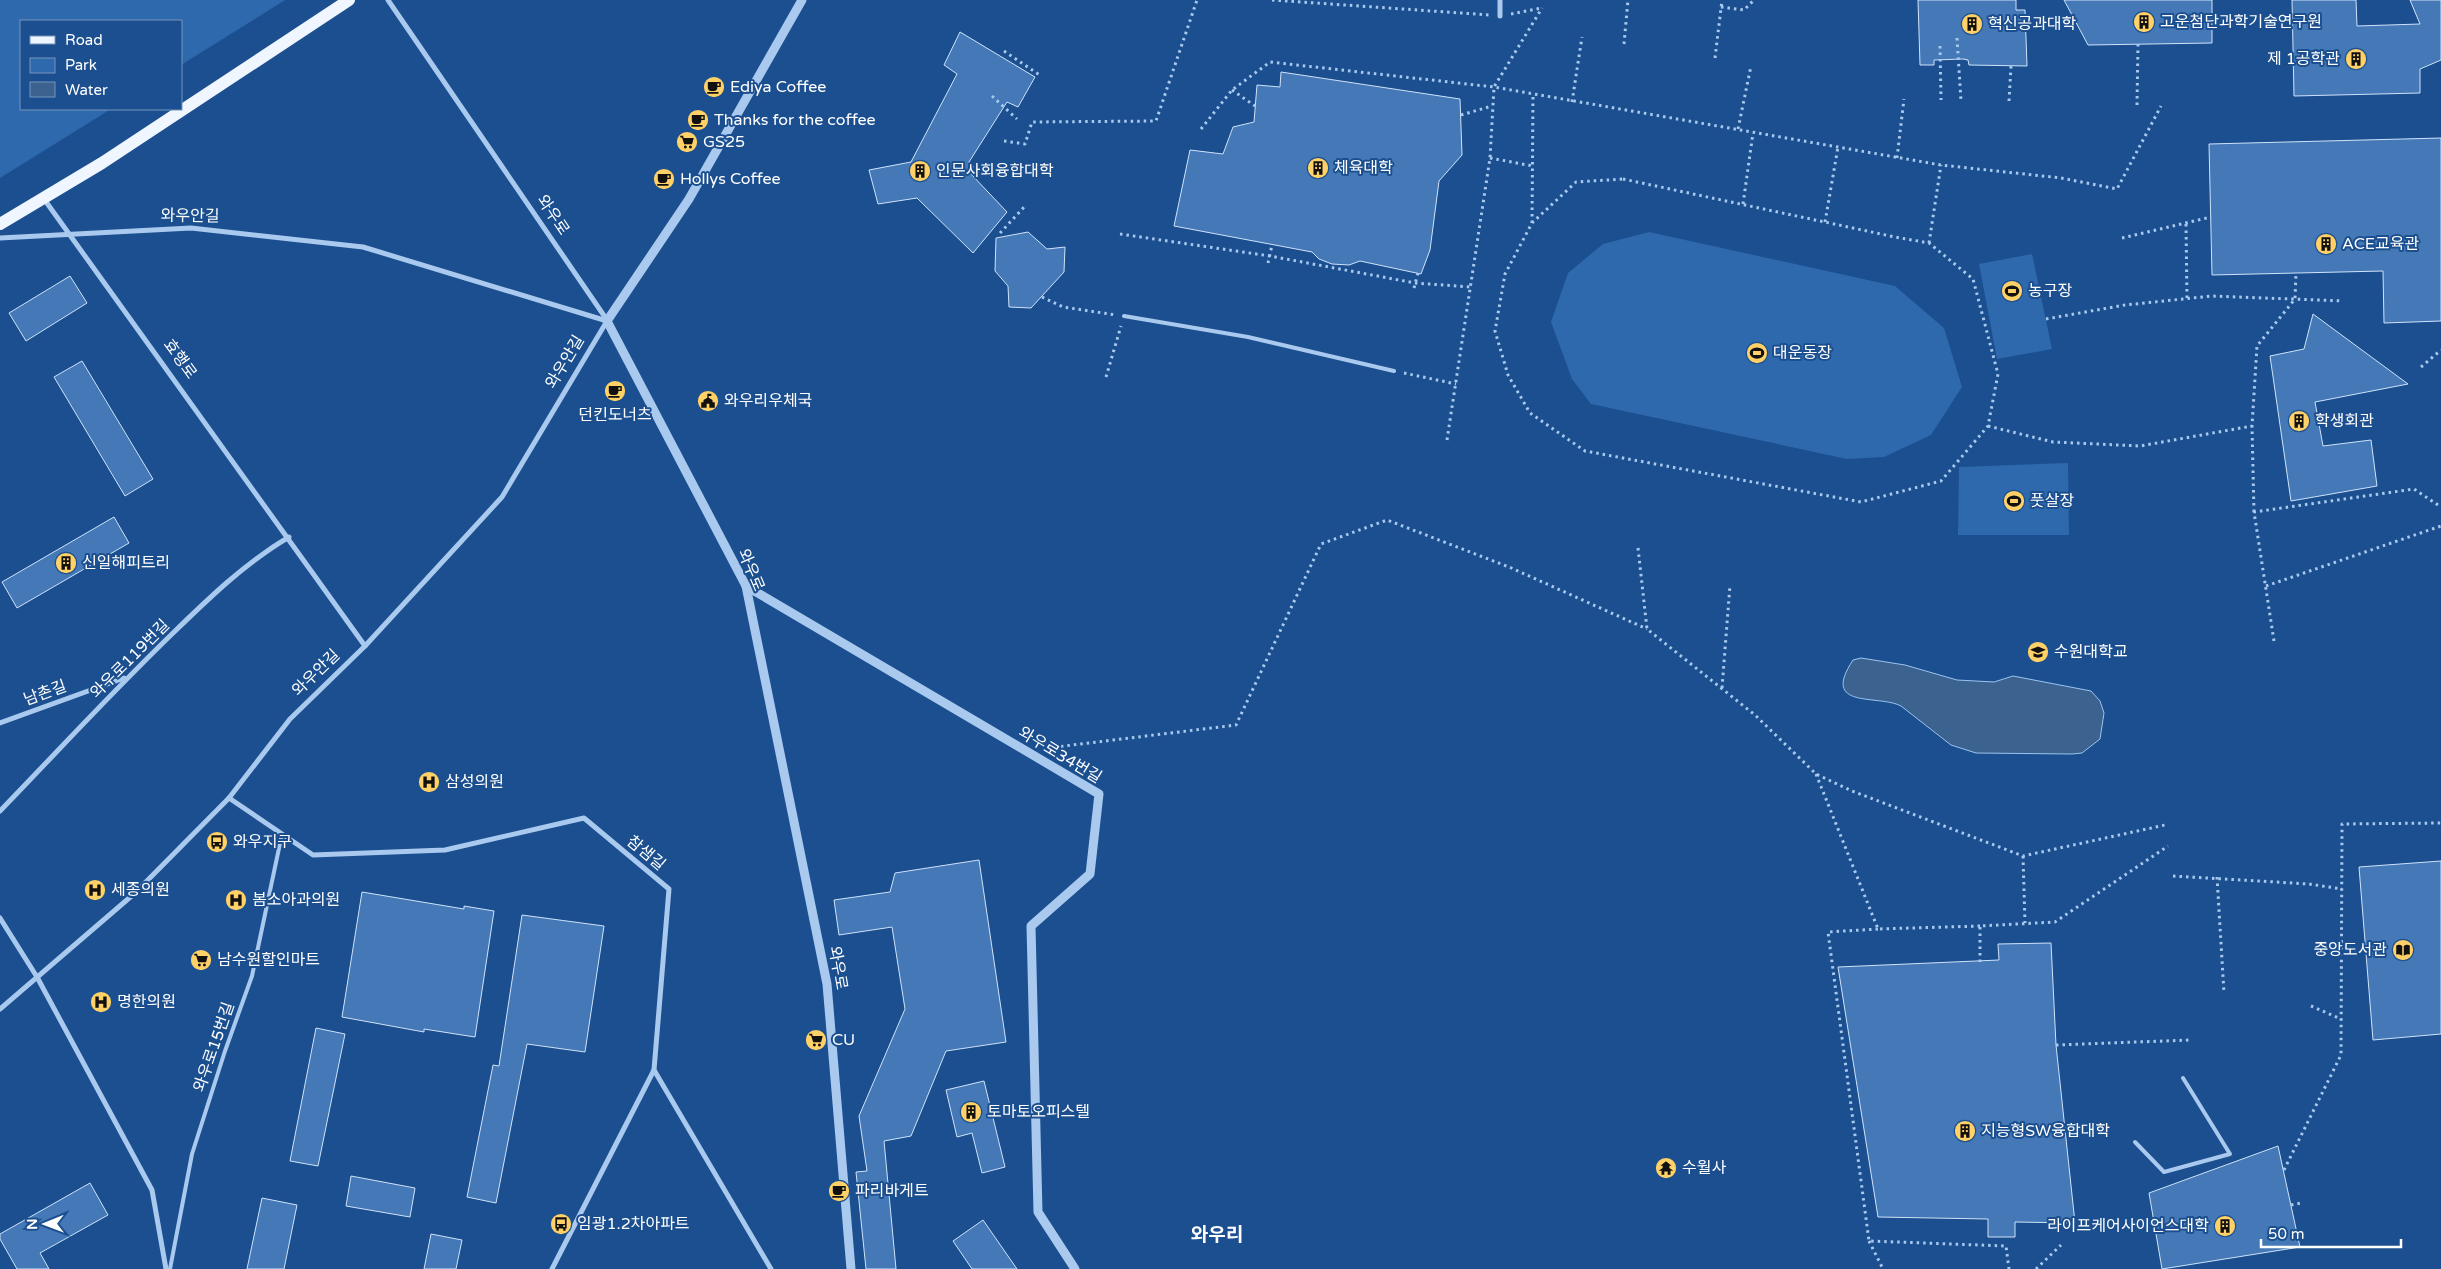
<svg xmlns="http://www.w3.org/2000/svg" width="2441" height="1269" font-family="'Varela Round','Noto Sans KR',sans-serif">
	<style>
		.green { fill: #2e69ad }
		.water { fill: #3c6290; stroke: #9cc4f0 }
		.building { fill: #4478b7; stroke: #cfe3fa }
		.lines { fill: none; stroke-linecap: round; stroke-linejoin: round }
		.path { stroke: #a9c9ee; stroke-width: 3; stroke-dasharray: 2.5 4; stroke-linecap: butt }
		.service { stroke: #a9c9ee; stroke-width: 4 }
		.minor { stroke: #a9c9ee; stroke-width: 5 }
		.tertiary { stroke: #a9c9ee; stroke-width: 9 }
		.primary { stroke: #f0f6ff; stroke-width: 12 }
		.labels { text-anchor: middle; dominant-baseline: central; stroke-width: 4; stroke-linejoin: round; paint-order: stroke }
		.poi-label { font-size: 16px; fill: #fff; stroke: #1b4f8f; text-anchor: start }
		.street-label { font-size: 16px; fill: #fff; stroke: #1b4f8f }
		.quarter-label { font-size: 19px; font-weight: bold; fill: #fff; stroke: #1b4f8f }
	</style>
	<rect width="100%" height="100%" fill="#1b4f8f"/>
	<g class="green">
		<path d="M0 0H285L181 65V21H21V109H111L0 178Z"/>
		<path d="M1649 232 1895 286 1944 328 1962 387 1931 435 1884 457 1847 459 1591 404 1572 379 1551 322 1568 273 1603 244Z"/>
		<path d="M2032 254 2052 349 1997 359 1979 264Z"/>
		<path d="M2068 463 2069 535H1958L1959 467Z"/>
	</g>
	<path class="water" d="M1861 658 1905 665 1957 680 1994 682 2013 676 2091 691 2100 701 2104 713 2100 739 2082 753 2072 754 1976 753 1951 745 1901 706C1878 694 1820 710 1853 660Z"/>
	<g class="building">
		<path d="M1918 0H2016V10H2025L2027 66 1969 65 1968 60 1963 59 1934 60V65H1920Z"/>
		<path d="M2064 0H2212V43L2088 45Z"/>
		<path d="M2292 0H2356L2357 26 2420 24 2410 0H2441V60L2420 69V93L2294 96Z"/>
		<path d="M960 32 1035 77 1018 107 1007 102 969 162 971 167 970 173 1007 212 973 253 917 198 878 204 869 170 911 162 957 74 944 65Z"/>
		<path d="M1281 72 1460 99 1462 155 1439 181 1430 250 1421 274 1360 261 1349 265 1332 264 1319 259 1312 252 1174 226 1190 150 1223 154 1233 127 1254 122 1257 85 1280 87Z"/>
		<path d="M2441 138V321L2384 323 2383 271 2212 275 2209 144Z"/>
		<path d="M1028 232 1047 249 1065 247 1064 272 1031 308 1009 307 1008 286 995 271 996 238Z"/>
		<path d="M70 276 87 303 26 341 9 313Z"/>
		<path d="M2313 314 2408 384 2315 402 2323 446 2371 440 2377 486 2291 501 2270 356 2304 349Z"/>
		<path d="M82 361 153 479 125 496 54 377Z"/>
		<path d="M114 517 129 543 17 608 2 582Z"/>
		<path d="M979 860 1006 1042 946 1051 911 1136 884 1141 896 1269H866L856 1172 867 1171 859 1116 905 1009 892 927 839 935 834 900 890 892 895 873Z"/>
		<path d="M2441 861V1034L2373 1040 2359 867Z"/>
		<path d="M362 892 464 909V906L494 911 475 1037 424 1029V1032L342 1017Z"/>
		<path d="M522 915 604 926 585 1052 527 1044 496 1203 467 1197 493 1065 499 1066Z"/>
		<path d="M2051 943 2056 1045 2075 1223 2015 1222V1237H1988V1219L1878 1217 1838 967 1999 960 1998 944Z"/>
		<path d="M316 1028 345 1034 318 1166 290 1161Z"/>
		<path d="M984 1081 1005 1167 982 1173 972 1133 957 1137 946 1090Z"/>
		<path d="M2278 1146 2300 1247 2162 1269 2149 1193Z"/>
		<path d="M351 1176 415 1188 410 1217 346 1206Z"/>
		<path d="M90 1183 108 1215 40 1253 49 1269H17L0 1239V1234Z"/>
		<path d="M262 1198 297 1205 284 1269H247Z"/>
		<path d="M983 1220 1017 1269H972L953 1241Z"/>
		<path d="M431 1234 462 1240 456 1269H424Z"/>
	</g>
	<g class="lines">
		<g class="path">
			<path d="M1272 0 1490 15"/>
			<path d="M1721 7 1744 10 1754 0"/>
			<path d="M1511 14 1542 8"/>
			<path d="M1957 38 1961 101"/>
			<path d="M1624 44 1628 0"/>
			<path d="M1940 46 1941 100"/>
			<path d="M1004 51 1041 76"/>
			<path d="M1715 58 1722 0"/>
			<path d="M1232 90 1255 106"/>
			<path d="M992 96 1017 119"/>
			<path d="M2009 101 2011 66"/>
			<path d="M1572 102 1582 37"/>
			<path d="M2137 105 2138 44"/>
			<path d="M1461 115 1492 106"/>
			<path d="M1201 129 1232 90 1270 62 1494 87 1941 165 2061 178 2117 189 2161 106"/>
			<path d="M1738 129 1751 66"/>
			<path d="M1004 141 1025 144 1032 122 1156 121 1197 0"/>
			<path d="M1490 158 1533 166"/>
			<path d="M1897 158 1904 99"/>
			<path d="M971 167 988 170"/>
			<path d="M1623 179 1895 237 1929 243 1973 279 1998 374 1988 426 1941 481 1861 502 1585 451 1530 413 1508 375 1495 331 1505 274 1532 223 1576 182Z"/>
			<path d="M1743 204 1753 133"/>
			<path d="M1825 222 1838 147"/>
			<path d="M1532 223 1533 95"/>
			<path d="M2186 224 2187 300"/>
			<path d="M1000 233 1026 205"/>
			<path d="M1120 234 1270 256 1415 283 1471 287"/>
			<path d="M2122 238 2211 217"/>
			<path d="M1929 243 1941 165"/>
			<path d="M1268 263 1272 245"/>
			<path d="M1414 288 1418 273"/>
			<path d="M1042 297 1063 307 1116 315"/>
			<path d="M2046 319 2125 305 2212 296 2343 301"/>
			<path d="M2421 367 2441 350"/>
			<path d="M1404 373 1456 384"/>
			<path d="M1106 377 1121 326"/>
			<path d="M1988 426 2053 442 2140 446 2252 426"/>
			<path d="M1447 440 1490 158 1494 87 1542 8"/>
			<path d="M2254 512 2252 426 2257 346 2295 299 2296 273"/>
			<path d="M1638 548 1647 629 1755 715 1816 774 1852 791 2023 856 2165 825"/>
			<path d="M2266 586 2441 526"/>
			<path d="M2274 641 2254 512 2414 489 2441 507"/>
			<path d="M1722 688 1730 585"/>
			<path d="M1048 748 1236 725 1321 544 1387 520 1509 567 1647 629"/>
			<path d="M1816 774 1878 929 1980 926"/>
			<path d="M2023 856 2025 923"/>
			<path d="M2173 876 2309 884 2342 889"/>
			<path d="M2217 877 2224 993"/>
			<path d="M1878 929 1828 932 1869 1241 2006 1246 2009 1269"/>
			<path d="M1980 962V926L2055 922 2168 846"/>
			<path d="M2311 1006 2341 1019"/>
			<path d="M2056 1045 2191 1040"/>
			<path d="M2284 1170 2341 1055 2342 824 2441 823"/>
			<path d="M2291 1205 2301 1203"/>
			<path d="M1869 1241 1883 1269"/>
			<path d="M2036 1269 2061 1245"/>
		</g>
		<g class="service">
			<path d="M1124 316 1248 337 1394 371"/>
			<path d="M2135 1142 2164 1172 2230 1154 2183 1078"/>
			<path d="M170 1269 192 1154 225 1051 252 976 282 834"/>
		</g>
		<g class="minor">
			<path d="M388 0 607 320"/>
			<path d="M1500 16V0"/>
			<path d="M44 199 365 646"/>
			<path d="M0 238 191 228 363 247 607 321"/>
			<path d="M0 723 124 678"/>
			<path d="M229 798 313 855 445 850 584 818 669 889 654 1070 552 1269"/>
			<path d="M0 811C57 752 113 691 172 634 209 598 245 563 289 537"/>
			<path d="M0 918 37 977 152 1190 166 1269"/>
			<path d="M0 1009 135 893 229 798 290 719 365 646 502 497 607 321"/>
			<path d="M654 1070 771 1269"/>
		</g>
		<g class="tertiary">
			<path d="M802 0 689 199 607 321 746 586 827 984 851 1269"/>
			<path d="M746 586 1099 794 1090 874 1031 926 1038 1212 1075 1269"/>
		</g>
		<path class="primary" d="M0 224 102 163 349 0"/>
	</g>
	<defs>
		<g id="building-disc" transform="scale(1.125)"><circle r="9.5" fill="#ffd166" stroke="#1b4f8f"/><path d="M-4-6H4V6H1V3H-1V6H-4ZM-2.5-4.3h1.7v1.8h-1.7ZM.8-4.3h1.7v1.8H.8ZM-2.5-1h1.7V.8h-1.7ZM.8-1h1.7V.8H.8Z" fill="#111"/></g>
		<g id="cafe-disc" transform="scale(1.125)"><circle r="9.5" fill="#ffd166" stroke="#1b4f8f"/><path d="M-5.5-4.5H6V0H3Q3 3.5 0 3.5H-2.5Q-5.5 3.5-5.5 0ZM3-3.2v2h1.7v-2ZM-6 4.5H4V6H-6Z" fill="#111"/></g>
		<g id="supermarket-disc" transform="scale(1.125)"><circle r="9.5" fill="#ffd166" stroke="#1b4f8f"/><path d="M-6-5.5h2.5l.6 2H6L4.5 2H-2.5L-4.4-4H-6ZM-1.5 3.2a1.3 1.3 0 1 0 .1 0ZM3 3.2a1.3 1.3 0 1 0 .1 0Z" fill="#111"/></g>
		<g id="stadium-disc" transform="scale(1.125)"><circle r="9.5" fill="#ffd166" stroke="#1b4f8f"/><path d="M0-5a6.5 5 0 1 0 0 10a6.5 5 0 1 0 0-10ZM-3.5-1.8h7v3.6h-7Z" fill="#111"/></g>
		<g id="civic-disc" transform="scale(1.125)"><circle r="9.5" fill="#ffd166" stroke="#1b4f8f"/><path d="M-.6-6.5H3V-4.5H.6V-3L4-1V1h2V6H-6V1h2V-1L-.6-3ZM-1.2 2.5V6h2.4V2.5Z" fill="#111"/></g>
		<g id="university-disc" transform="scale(1.125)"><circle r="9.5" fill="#ffd166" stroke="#1b4f8f"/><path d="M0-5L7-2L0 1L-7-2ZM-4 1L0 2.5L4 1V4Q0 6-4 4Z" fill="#111"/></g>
		<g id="hospital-disc" transform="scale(1.125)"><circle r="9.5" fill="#ffd166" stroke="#1b4f8f"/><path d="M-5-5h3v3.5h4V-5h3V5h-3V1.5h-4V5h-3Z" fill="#111"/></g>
		<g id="bus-disc" transform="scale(1.125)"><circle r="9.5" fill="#ffd166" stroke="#1b4f8f"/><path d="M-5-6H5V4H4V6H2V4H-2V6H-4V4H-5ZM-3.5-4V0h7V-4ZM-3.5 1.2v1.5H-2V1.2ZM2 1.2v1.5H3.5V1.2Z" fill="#111"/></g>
		<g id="library-disc" transform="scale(1.125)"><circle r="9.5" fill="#ffd166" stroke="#1b4f8f"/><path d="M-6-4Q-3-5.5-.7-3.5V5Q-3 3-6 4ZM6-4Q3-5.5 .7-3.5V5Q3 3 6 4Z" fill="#111"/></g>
		<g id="temple-disc" transform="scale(1.125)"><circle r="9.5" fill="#ffd166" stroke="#1b4f8f"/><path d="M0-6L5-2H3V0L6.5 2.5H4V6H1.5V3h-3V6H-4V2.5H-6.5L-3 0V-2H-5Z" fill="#111"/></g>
	</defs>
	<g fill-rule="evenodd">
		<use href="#building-disc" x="2144" y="22"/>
		<use href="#building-disc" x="1972" y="24"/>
		<use href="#building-disc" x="2356" y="59"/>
		<use href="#cafe-disc" x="714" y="87"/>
		<use href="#cafe-disc" x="698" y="120"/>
		<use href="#supermarket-disc" x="687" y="142"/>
		<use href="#building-disc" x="1318" y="168"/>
		<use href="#building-disc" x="920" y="171"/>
		<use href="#cafe-disc" x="664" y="179"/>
		<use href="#building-disc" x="2326" y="244"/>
		<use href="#stadium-disc" x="2012" y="291"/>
		<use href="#stadium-disc" x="1757" y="353"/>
		<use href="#cafe-disc" x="615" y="391"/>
		<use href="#civic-disc" x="708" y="401"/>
		<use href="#building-disc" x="2299" y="421"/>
		<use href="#stadium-disc" x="2014" y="501"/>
		<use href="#building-disc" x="66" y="563"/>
		<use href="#university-disc" x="2038" y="652"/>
		<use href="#hospital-disc" x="429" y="782"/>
		<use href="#bus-disc" x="217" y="842"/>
		<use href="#hospital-disc" x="95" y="890"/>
		<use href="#hospital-disc" x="236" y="900"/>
		<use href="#library-disc" x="2403" y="950"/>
		<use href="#supermarket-disc" x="201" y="960"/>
		<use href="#hospital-disc" x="101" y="1002"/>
		<use href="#supermarket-disc" x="816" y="1040"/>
		<use href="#building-disc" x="971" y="1112"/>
		<use href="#building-disc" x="1965" y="1131"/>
		<use href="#temple-disc" x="1666" y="1168"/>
		<use href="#cafe-disc" x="839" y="1191"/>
		<use href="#bus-disc" x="561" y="1224"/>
		<use href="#building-disc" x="2225" y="1226"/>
	</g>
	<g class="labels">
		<g class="poi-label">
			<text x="2160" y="22">고운첨단과학기술연구원</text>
			<text x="1988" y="24">혁신공과대학</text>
			<text x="2340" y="59" text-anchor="end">제 1공학관</text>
			<text x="730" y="87">Ediya Coffee</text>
			<text x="714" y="120">Thanks for the coffee</text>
			<text x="703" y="142">GS25</text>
			<text x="1334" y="168">체육대학</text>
			<text x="936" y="171">인문사회융합대학</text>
			<text x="680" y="179">Hollys Coffee</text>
			<text x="2342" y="244">ACE교육관</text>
			<text x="2028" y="291">농구장</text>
			<text x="1773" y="353">대운동장</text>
			<text x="724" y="401">와우리우체국</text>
			<text x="615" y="415" text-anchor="middle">던킨도너츠</text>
			<text x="2315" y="421">학생회관</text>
			<text x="2030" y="501">풋살장</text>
			<text x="82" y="563">신일해피트리</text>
			<text x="2054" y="652">수원대학교</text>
			<text x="445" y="782">삼성의원</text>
			<text x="233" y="842">와우지구</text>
			<text x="111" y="890">세종의원</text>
			<text x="252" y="900">봄소아과의원</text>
			<text x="2387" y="950" text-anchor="end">중앙도서관</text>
			<text x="217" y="960">남수원할인마트</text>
			<text x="117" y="1002">명한의원</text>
			<text x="832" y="1040">CU</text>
			<text x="987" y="1112">토마토오피스텔</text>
			<text x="1981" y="1131">지능형SW융합대학</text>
			<text x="1682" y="1168">수월사</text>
			<text x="855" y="1191">파리바게트</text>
			<text x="577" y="1224">임광1.2차아파트</text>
			<text x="2209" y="1226" text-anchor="end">라이프케어사이언스대학</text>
		</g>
		<g class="street-label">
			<text transform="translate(553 215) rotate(56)">와우로</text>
			<text transform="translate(190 216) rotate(1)">와우안길</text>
			<text transform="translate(180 359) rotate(54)">효행로</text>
			<text transform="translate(565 362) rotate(-59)">와우안길</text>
			<text transform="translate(751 570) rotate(67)">와우로</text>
			<text transform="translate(130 659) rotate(-45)">와우로119번길</text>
			<text transform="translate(316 673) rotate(-44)">와우안길</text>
			<text transform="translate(45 693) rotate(-20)">남촌길</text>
			<text transform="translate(1060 755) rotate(31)">와우로34번길</text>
			<text transform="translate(646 853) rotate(40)">참샘길</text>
			<text transform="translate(838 968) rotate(80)">와우로</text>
			<text transform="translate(214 1047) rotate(-71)">와우로15번길</text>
		</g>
		<g class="quarter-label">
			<text x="1217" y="1235">와우리</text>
		</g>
	</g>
	<rect x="20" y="20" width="162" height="90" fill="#1b4f8f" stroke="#7695bc"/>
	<rect x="30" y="36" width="25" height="8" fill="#f0f6ff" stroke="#7695bc"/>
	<text x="65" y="45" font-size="15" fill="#ffffff">Road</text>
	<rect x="30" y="58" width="25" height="15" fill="#2e69ad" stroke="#7695bc"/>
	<text x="65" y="70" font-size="15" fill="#ffffff">Park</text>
	<rect x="30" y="82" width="25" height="15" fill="#3c6290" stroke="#7695bc"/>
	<text x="65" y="95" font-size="15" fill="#ffffff">Water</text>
	<g transform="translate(45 1224) rotate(269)" stroke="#1b4f8f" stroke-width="4" paint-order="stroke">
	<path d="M0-4L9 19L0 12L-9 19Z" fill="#ffffff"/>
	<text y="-8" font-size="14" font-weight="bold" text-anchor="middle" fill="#ffffff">N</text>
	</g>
	<path d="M2261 1239v8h140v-8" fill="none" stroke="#ffffff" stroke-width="2.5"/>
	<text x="2268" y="1239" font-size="15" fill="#ffffff" stroke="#1b4f8f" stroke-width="4" paint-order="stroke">50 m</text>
</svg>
